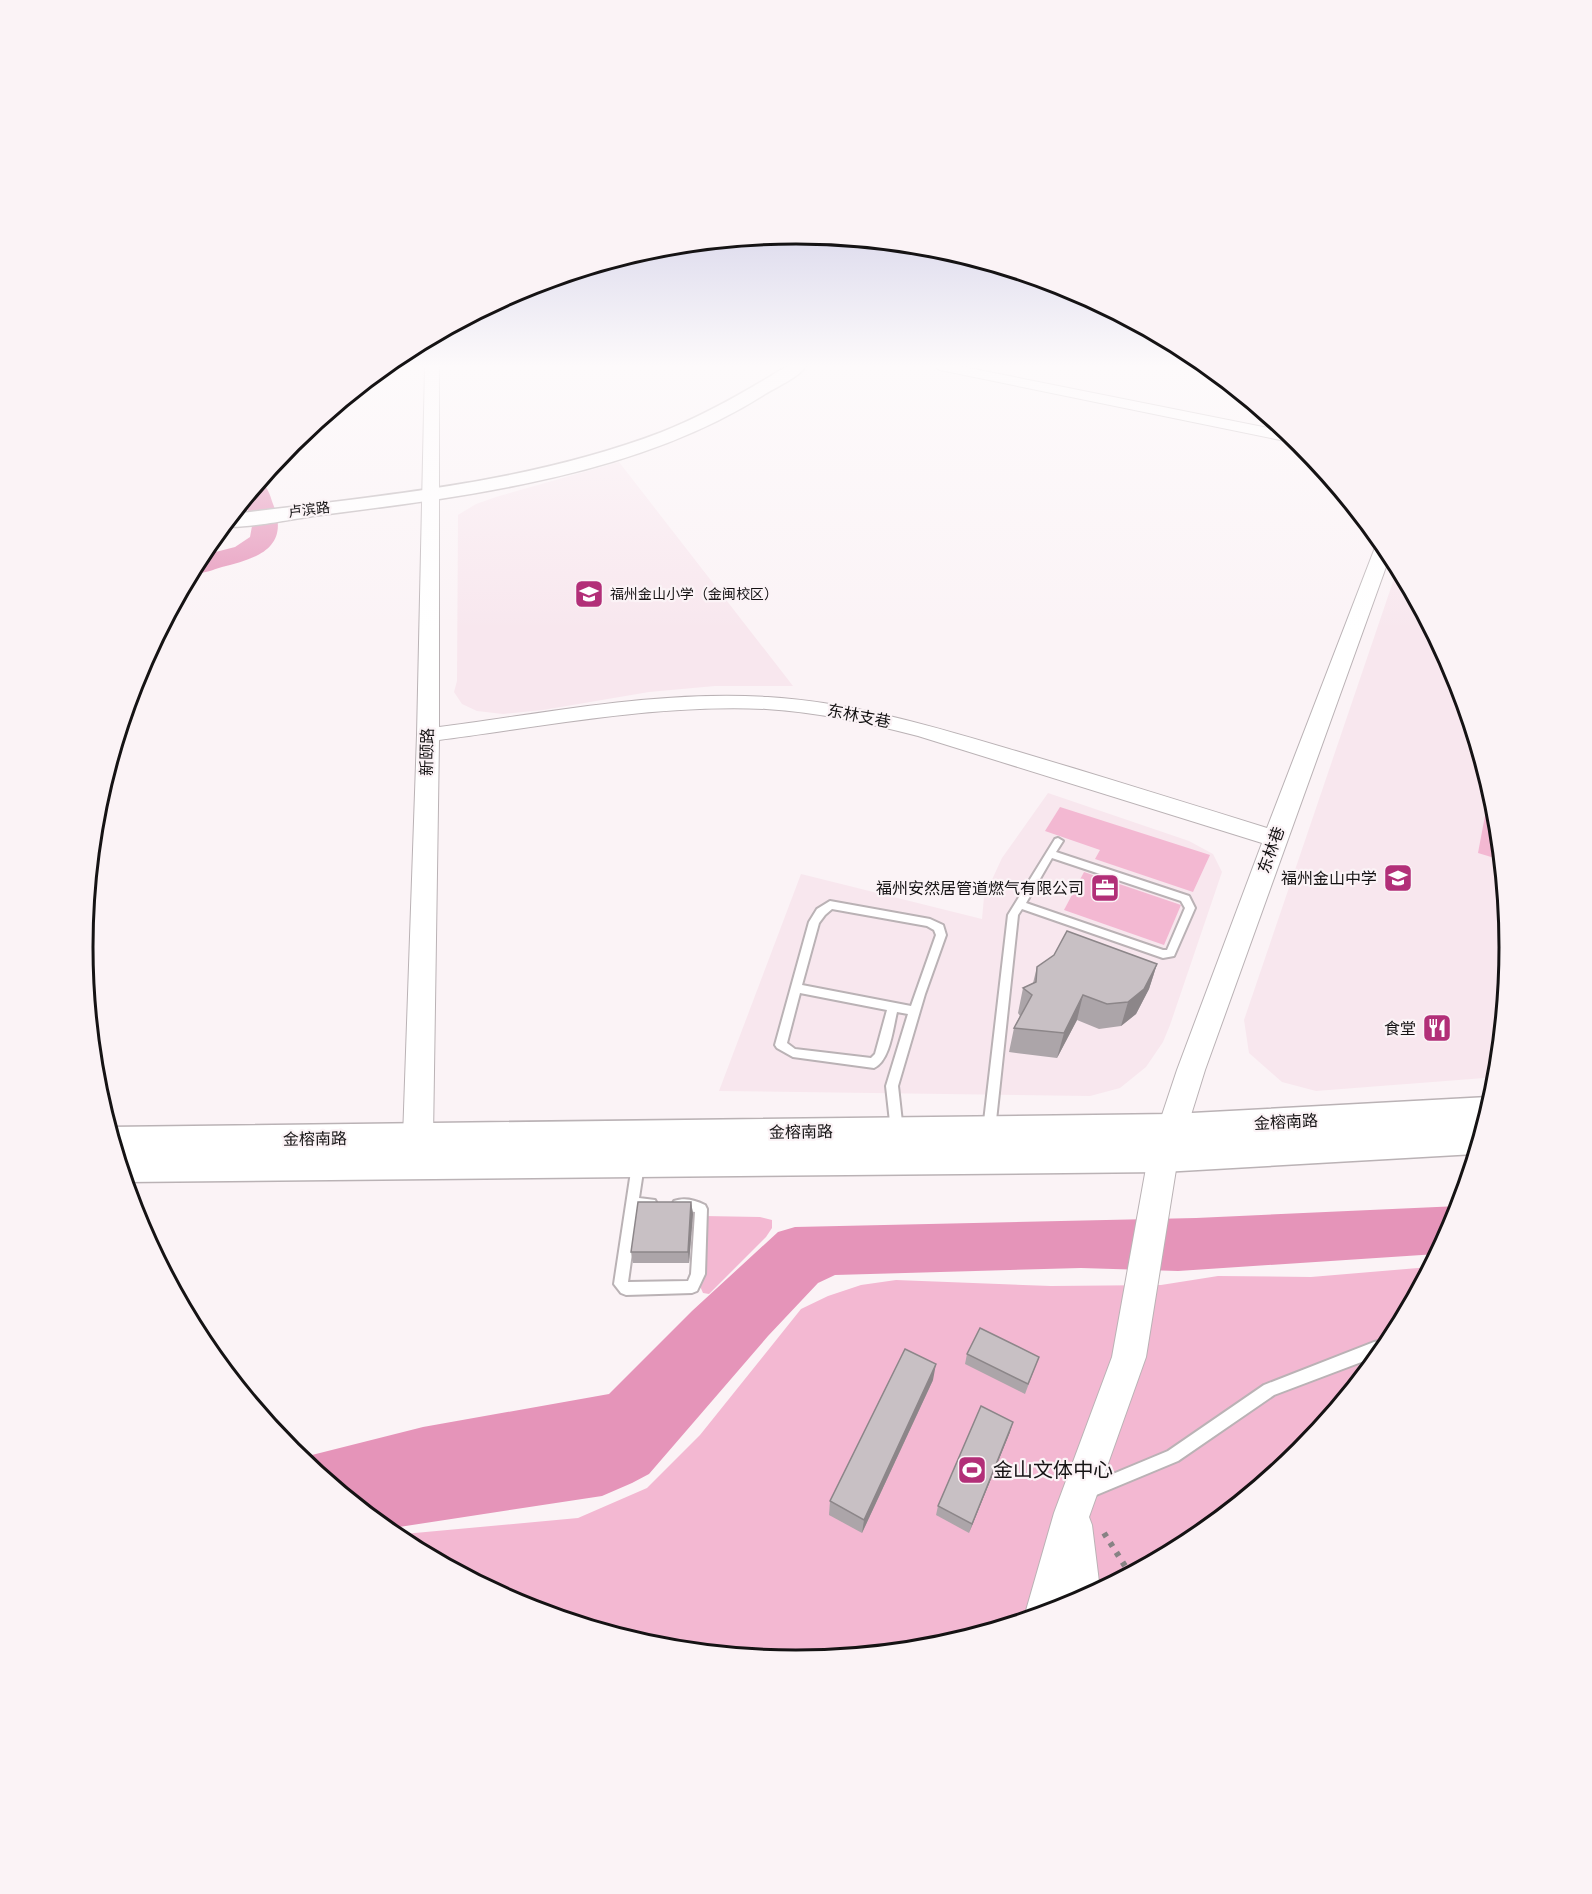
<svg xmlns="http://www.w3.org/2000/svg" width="1592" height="1894" font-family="'Fira Sans','Noto Sans SC',sans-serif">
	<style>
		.built { fill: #f8e7ee }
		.green { fill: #f3b8d2 }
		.water { fill: #e594b9 }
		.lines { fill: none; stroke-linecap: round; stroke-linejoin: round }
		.river { fill: #e594b9; fill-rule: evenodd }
		.service-casing { stroke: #bab2b5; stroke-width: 4 }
		.tertiary-casing { stroke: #bab2b5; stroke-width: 2 }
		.secondary-casing { stroke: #bab2b5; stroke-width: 3 }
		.path { stroke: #878284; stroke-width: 6; stroke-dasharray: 4.5 7; stroke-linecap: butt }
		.service { fill: #fff; fill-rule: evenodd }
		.tertiary { fill: #fff; fill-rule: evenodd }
		.secondary { fill: #fff; fill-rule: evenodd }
		.wall { fill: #aca5a9 }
		.shaded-wall { fill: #8c8689 }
		.building { fill: #c8c0c4; stroke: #8c8689; stroke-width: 1.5 }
		.labels { text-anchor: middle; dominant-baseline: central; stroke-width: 4.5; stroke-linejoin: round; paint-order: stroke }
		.far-street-label { font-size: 14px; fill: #151314; stroke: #fbf3f6 }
		.far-poi-label { font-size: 14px; fill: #151314; stroke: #fbf3f6; text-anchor: start }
		.street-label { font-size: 16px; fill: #151314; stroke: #fbf3f6 }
		.poi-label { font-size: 16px; fill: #151314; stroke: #fbf3f6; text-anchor: end }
		.near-poi-label { font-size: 20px; fill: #151314; stroke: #fbf3f6; text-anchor: start }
		.rim { fill: none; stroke: #151314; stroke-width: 3 }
	</style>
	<rect width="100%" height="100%" fill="#fbf3f6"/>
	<g class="built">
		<path d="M619 462 793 686H715L649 692 543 710 503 714 477 711 462 704 454 692 457 681 458 515 476 504 496 497Z"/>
		<path d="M1398 567 1455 674 1496 808 1509 947 1497 1077 1316 1091 1282 1082 1249 1053 1244 1020Z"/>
		<path d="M1048 793 1189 841 1213 854 1222 872 1170 1025 1163 1042 1146 1067 1120 1088 1090 1096 719 1091 801 874 982 919 984 897 1002 858Z"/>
	</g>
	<g class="green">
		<path d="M1490 789 1496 808 1501 860 1478 853Z"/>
		<path d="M1060 807 1210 855 1193 892 1095 859 1100 850 1045 831Z"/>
		<path d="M1084 872 1181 905 1164 945 1064 910Z"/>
		<path d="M704 1216 760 1217 772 1220V1228L766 1237 709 1294 703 1293 699 1284Z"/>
		<path d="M1430 1267 1389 1344 1300 1452 1192 1540 1069 1606 935 1647 796 1660 656 1647 523 1606 393 1535 578 1518 647 1488 700 1435 801 1309 828 1296 861 1285 896 1280 1051 1286 1161 1285 1218 1276 1311 1277Z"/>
	</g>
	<path class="water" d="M1459 1206 1455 1220 1437 1254 1178 1271 1081 1268 835 1275 818 1283 768 1336 649 1474 632 1483 602 1496 386 1529 300 1458 423 1427 609 1394 692 1311 778 1232 795 1227 1196 1218Z"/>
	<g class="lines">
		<path class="river" d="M259 482C268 485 270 496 273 504 291 548 256 559 222 567 212 570 201 575 191 573L200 556 235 547 250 537 252 526 245 499Z"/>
		<g class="service-casing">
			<g id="service">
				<path d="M1058 838 1063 841 1056 852 1189 896 1195 908 1174 956 1163 958 1022 909 1018 915 995 1130 993 1134 989 1135 985 1134 983 1130 1008 915 1055 839ZM1052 858 1181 901 1185 908 1167 950H1163L1026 903Z"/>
				<path d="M830 901 930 919 943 925 946 935 925 994 898 1086 903 1131 901 1135 897 1136 893 1135 891 1131 886 1086 908 1014 897 1012C893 1028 890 1061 874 1068L793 1057 777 1048 775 1045 809 922 817 909ZM832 909 927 926 934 930 936 935 911 1006 802 985 819 923 825 915ZM800 993 887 1010 875 1054 871 1058 795 1049 787 1043Z"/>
				<path d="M638 1160 642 1161 644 1165 639 1198 655 1200 657 1204 655 1208 638 1210 628 1282 688 1281 691 1274 695 1212 674 1209 672 1205 674 1201C685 1197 695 1200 705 1205L707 1209 705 1274 697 1291 692 1293 626 1295 621 1293 614 1284 632 1165 634 1161Z"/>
				<path d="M1386 1340 1390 1342 1380 1355 1274 1395 1178 1461 1089 1498 1084 1496 1082 1491 1084 1486 1168 1451 1264 1385 1374 1342Z"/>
			</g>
		</g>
		<g class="tertiary-casing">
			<g id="tertiary">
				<path d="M425 366H439V727C548 713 658 690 768 697 853 702 935 727 1016 751 1100 776 1184 802 1267 828L1376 545 1381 541 1391 553 1205 1070 1178 1157 1146 1357 1089 1517 1092 1525 1100 1590 1069 1606 1027 1619 1025 1614 1054 1513 1112 1357 1148 1157 1177 1070 1262 843 918 736C868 723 817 712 766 709 656 704 547 726 439 740L433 1138 428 1147 418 1150 408 1147 403 1138 417 735Z"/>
				<path d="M933 366H959L1288 432 1299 442 1295 443 940 370Z"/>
			</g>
		</g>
		<g class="secondary-casing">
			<g id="secondary">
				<path d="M787 366H806C798 378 778 386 765 394 635 477 463 497 313 516 293 519 239 530 223 526L233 514C376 496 526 484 662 432 707 414 747 391 787 366Z"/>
				<path d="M1488 1097 1492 1098 1475 1154 1163 1172 125 1182 109 1127 1173 1114Z"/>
			</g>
		</g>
		<path class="path" d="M1104 1533 1125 1566 1135 1571"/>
		<use href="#service" class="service"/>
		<use href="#tertiary" class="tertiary"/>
		<use href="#secondary" class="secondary"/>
	</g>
	<g class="wall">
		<path d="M1054 955 1157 964 1149 989 1136 1014 1121 1026 1099 1029 1077 1020 1057 1058 1009 1052 1014 1028 1020 1016 1018 1013 1023 988 1033 983 1037 967Z"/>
		<path d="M691 1202 693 1214 689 1263H633L631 1252Z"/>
		<path d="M967 1354 1039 1357 1025 1394 965 1364Z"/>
		<path d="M933 1380 862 1533 829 1515 830 1501Z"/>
		<path d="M1010 1432 969 1533 936 1515 938 1506Z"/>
	</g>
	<g class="shaded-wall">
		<path d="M1157 964 1149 989 1136 1014 1121 1026 1128 1002Z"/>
		<path d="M1083 995 1077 1020 1057 1058 1064 1033Z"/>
		<path d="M691 1202 693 1214 689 1263 688 1252Z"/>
		<path d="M936 1364 933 1380 862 1533 864 1520Z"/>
		<path d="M1013 1422 1010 1432 969 1533 972 1524Z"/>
	</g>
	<g class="building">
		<path d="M1067 931 1157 964 1144 989 1128 1002 1107 1004 1083 995 1064 1033 1014 1028 1032 995 1023 988 1036 982 1037 967 1054 955Z"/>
		<path d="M638 1202H691L688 1252H631Z"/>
		<path d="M980 1328 1039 1357 1028 1384 967 1354Z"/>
		<path d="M905 1349 936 1364 864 1520 830 1501Z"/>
		<path d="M981 1406 1013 1422 972 1524 938 1506Z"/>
	</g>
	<linearGradient id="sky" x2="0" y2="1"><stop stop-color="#a7a7d5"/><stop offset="0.58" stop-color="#fdfafb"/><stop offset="1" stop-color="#fdfafb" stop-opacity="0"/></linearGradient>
	<rect width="1592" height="631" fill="url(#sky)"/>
	<defs>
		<g id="school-square" transform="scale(1.5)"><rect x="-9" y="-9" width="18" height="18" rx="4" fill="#b22f78" stroke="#fbf3f6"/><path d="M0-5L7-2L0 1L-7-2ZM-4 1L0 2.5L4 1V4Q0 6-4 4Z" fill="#fff"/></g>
		<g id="office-square" transform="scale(1.5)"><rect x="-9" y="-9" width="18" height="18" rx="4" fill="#b22f78" stroke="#fbf3f6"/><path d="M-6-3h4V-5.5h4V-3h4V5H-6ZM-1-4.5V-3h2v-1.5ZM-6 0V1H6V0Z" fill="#fff"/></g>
		<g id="restaurant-square" transform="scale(1.5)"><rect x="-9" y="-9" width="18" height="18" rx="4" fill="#b22f78" stroke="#fbf3f6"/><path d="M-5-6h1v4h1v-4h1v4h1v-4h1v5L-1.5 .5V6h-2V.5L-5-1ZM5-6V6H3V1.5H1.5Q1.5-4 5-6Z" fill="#fff"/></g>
		<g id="stadium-square" transform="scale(1.5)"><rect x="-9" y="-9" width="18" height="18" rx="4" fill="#b22f78" stroke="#fbf3f6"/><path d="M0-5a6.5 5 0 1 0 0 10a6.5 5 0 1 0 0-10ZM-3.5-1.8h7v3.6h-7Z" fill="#fff"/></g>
	</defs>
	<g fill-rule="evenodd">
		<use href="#school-square" x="589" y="594"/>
		<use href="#school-square" x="1398" y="878"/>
		<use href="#office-square" x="1105" y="888"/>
		<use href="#restaurant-square" x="1437" y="1028"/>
		<use href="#stadium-square" x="972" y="1470"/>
	</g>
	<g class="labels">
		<g class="far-street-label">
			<text transform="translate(309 510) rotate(-7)">卢滨路</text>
		</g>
		<g class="far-poi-label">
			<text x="610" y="594">福州金山小学（金闽校区）</text>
		</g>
		<g class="street-label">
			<text transform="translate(859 716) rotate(11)">东林支巷</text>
			<text transform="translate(427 752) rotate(-89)">新颐路</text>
			<text transform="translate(1271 850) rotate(-70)">东林巷</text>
			<text transform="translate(1286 1122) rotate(-3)">金榕南路</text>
			<text transform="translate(801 1132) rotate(-1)">金榕南路</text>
			<text transform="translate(315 1139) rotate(-1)">金榕南路</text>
		</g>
		<g class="poi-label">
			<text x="1377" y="878">福州金山中学</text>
			<text x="1084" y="888">福州安然居管道燃气有限公司</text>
			<text x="1416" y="1028">食堂</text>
		</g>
		<g class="near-poi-label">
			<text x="993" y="1470">金山文体中心</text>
		</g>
	</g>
	<path d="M0 0H1592V1894H0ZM93 947a703 703 0 1 1 1406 0a703 703 0 1 1-1406 0Z" fill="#fbf3f6" fill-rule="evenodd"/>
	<path class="rim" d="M93 947a703 703 0 1 1 1406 0a703 703 0 1 1-1406 0Z"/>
</svg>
